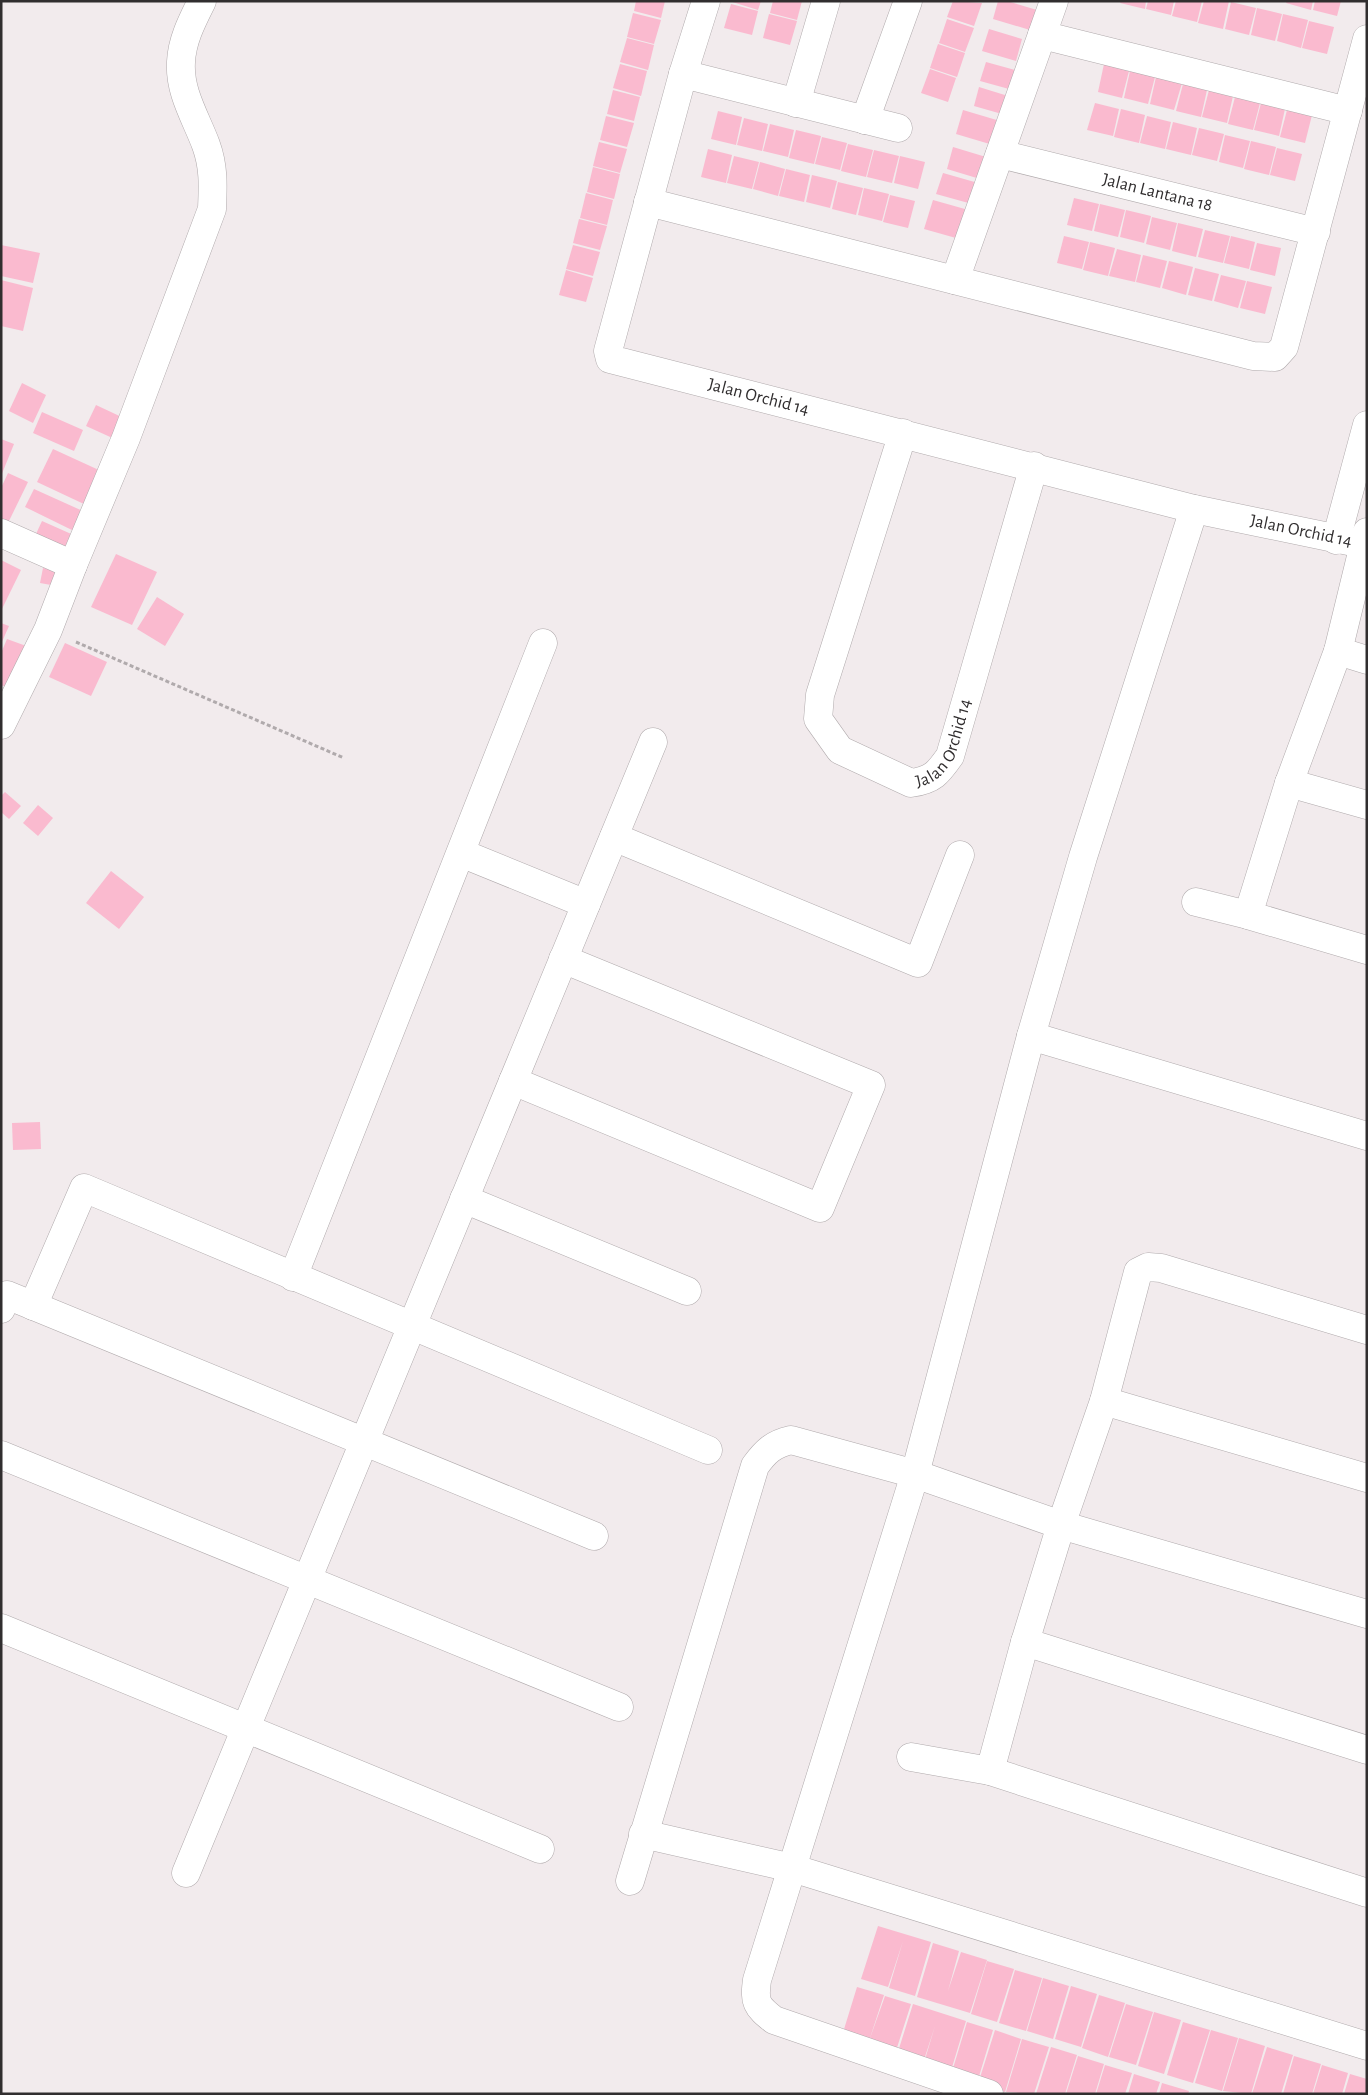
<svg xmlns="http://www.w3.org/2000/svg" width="1368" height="2095" font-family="'Alegreya Sans',sans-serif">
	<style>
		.building { fill: #fabacf }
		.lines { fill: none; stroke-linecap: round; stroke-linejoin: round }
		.street-casing { stroke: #b0aaac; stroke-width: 29 }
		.path { stroke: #b0aaac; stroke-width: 3; stroke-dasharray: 4 2.5; stroke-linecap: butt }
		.street { stroke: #fff; stroke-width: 28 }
		.labels { text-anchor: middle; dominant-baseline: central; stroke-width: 5; stroke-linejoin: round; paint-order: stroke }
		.street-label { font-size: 18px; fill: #312e2f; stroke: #f2ebed }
	</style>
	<rect width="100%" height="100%" fill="#f2ebed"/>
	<g class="building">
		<path d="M636 1H665L661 18 634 11Z"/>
		<path d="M729 1H761L758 10Z"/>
		<path d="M773 1H802L797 20 770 13Z"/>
		<path d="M953 1 982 3 974 26 947 17Z"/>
		<path d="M998 1H1007L1037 10 1030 30 993 19Z"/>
		<path d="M1121 1H1146L1145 9 1120 3Z"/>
		<path d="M1148 1H1174L1171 15 1146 9Z"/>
		<path d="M1176 1H1202L1197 22 1172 16Z"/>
		<path d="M1204 1H1229L1223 29 1198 23Z"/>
		<path d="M1287 1H1313L1311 10 1286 3Z"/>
		<path d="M1315 1H1341L1337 16 1313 10Z"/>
		<path d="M1231 2 1256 8 1249 35 1225 29Z"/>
		<path d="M731 4 758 11 752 35 724 28Z"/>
		<path d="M1257 8 1282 14 1275 41 1251 35Z"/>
		<path d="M633 13 661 20 654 44 627 37Z"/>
		<path d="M769 14 797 21 790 45 763 38Z"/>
		<path d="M1283 14 1308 20 1301 48 1277 41Z"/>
		<path d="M947 19 974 28 965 52 939 43Z"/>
		<path d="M1309 21 1334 27 1327 54 1302 48Z"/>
		<path d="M989 29 1022 39 1016 61 982 51Z"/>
		<path d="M627 38 654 45 648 70 620 62Z"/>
		<path d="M938 44 965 53 957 77 930 68Z"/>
		<path d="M986 62 1015 70 1009 89 980 81Z"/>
		<path d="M620 64 647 71 641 96 613 88Z"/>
		<path d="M1104 64 1129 71 1122 98 1098 92Z"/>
		<path d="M930 69 956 78 948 102 921 93Z"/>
		<path d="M1130 71 1155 77 1148 104 1124 98Z"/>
		<path d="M1156 77 1182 83 1174 110 1150 104Z"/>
		<path d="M1183 84 1207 90 1201 117 1176 111Z"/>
		<path d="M979 87 1008 96 1002 114 974 106Z"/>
		<path d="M613 90 640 97 634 121 607 114Z"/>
		<path d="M1209 90 1233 96 1227 123 1202 117Z"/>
		<path d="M1235 97 1260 103 1253 130 1228 124Z"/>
		<path d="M1095 103 1119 109 1113 136 1087 130Z"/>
		<path d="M1261 103 1285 109 1279 136 1254 130Z"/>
		<path d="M1121 109 1145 115 1139 143 1114 137Z"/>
		<path d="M963 110 1000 121 993 145 956 134Z"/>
		<path d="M1287 110 1312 115 1305 143 1280 137Z"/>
		<path d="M718 111 742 117 736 145 711 139Z"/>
		<path d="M606 116 634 123 627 147 600 140Z"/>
		<path d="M1147 116 1171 122 1165 149 1140 143Z"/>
		<path d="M744 118 768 124 762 151 737 145Z"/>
		<path d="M1173 122 1197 128 1191 155 1166 149Z"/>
		<path d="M770 124 794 130 788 157 763 151Z"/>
		<path d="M1199 128 1224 134 1217 161 1192 155Z"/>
		<path d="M796 130 821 136 814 164 789 158Z"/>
		<path d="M1225 135 1250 141 1243 168 1219 162Z"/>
		<path d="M822 137 847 143 840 170 815 164Z"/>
		<path d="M1251 141 1276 147 1269 175 1244 169Z"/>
		<path d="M599 142 627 149 620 173 593 166Z"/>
		<path d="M848 144 873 150 866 177 841 171Z"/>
		<path d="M953 147 986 157 980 179 947 169Z"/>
		<path d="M1277 148 1302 154 1295 181 1270 175Z"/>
		<path d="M708 149 732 155 726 183 701 177Z"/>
		<path d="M874 150 899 156 892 183 867 177Z"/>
		<path d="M734 156 759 162 752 189 727 183Z"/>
		<path d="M900 156 925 162 918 189 894 183Z"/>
		<path d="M760 162 785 169 778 196 753 189Z"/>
		<path d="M593 167 620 174 614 199 587 192Z"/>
		<path d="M786 169 810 175 804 202 779 196Z"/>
		<path d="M943 173 978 183 972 204 936 194Z"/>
		<path d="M812 175 837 181 830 208 806 202Z"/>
		<path d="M838 182 863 188 856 215 832 209Z"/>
		<path d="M864 188 889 194 882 221 858 215Z"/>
		<path d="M586 193 613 200 607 225 580 218Z"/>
		<path d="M890 195 915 201 908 228 883 222Z"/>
		<path d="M1074 198 1099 204 1092 231 1067 225Z"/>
		<path d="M933 200 972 211 963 240 924 229Z"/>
		<path d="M1100 204 1125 210 1118 237 1094 231Z"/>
		<path d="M1126 210 1151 216 1144 243 1120 237Z"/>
		<path d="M1152 217 1177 223 1170 250 1146 244Z"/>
		<path d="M579 219 607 226 600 250 573 243Z"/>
		<path d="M1178 223 1203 229 1196 257 1172 251Z"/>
		<path d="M1205 230 1230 236 1223 263 1198 257Z"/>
		<path d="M1064 236 1089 242 1082 269 1057 263Z"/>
		<path d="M1231 236 1255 242 1249 269 1224 263Z"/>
		<path d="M1090 242 1115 248 1108 276 1083 270Z"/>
		<path d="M1257 243 1281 248 1275 276 1250 270Z"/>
		<path d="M1 245 40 253 33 283 1 276Z"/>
		<path d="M573 245 600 252 593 276 566 269Z"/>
		<path d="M1117 249 1141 255 1135 282 1109 276Z"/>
		<path d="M1143 255 1167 261 1160 288 1136 282Z"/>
		<path d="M1169 261 1193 267 1186 295 1162 288Z"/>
		<path d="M1195 268 1219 274 1212 301 1188 295Z"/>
		<path d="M566 270 593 278 586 302 559 295Z"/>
		<path d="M1221 275 1246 281 1238 308 1214 301Z"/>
		<path d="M1 280 33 288 23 331 1 326Z"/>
		<path d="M1247 281 1272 287 1265 314 1240 308Z"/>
		<path d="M22 383 46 395 33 423 9 411Z"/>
		<path d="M96 405 128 420 119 441 86 426Z"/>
		<path d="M42 412 83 430 74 451 33 433Z"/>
		<path d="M1 439 14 444 1 476Z"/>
		<path d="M53 449 101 471 86 505 37 482Z"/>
		<path d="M8 473 28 482 8 523 1 520V488Z"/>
		<path d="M34 489 85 512 76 532 25 507Z"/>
		<path d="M42 521 78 537 72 551 36 534Z"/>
		<path d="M116 554 157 572 132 625 91 607Z"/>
		<path d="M1 560 21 570 1 611Z"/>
		<path d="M43 568 66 572 62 587 40 583Z"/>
		<path d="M157 597 184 614 165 646 137 629Z"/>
		<path d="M1 623 9 626 1 644Z"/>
		<path d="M7 639 29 647 13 690 1 685V653Z"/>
		<path d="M65 643 107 662 91 696 49 677Z"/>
		<path d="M5 792 21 806 9 819 1 812V796Z"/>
		<path d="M38 805 53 818 38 836 23 823Z"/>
		<path d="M111 871 144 897 119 929 86 903Z"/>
		<path d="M40 1122 41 1149 13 1150 12 1123Z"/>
		<path d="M878 1926 931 1942 915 1996 889 1988 903 1941 888 1987 861 1979Z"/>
		<path d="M933 1943 959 1951 948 1991 961 1952 987 1960 970 2013 917 1997Z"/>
		<path d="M987 1961 1014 1969 997 2022 971 2014Z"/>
		<path d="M1015 1970 1042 1978 1026 2031 999 2023Z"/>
		<path d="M1043 1978 1069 1986 1053 2039 1027 2031Z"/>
		<path d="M1071 1986 1097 1994 1081 2047 1055 2039Z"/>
		<path d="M857 1987 884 1995 869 2041 885 1996 911 2004 894 2057 841 2039Z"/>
		<path d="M1099 1995 1125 2003 1108 2057 1082 2048Z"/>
		<path d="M913 2004 966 2021 950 2074 923 2066 935 2026 922 2066 896 2058Z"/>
		<path d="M1126 2004 1153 2012 1136 2065 1109 2057Z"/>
		<path d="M1154 2012 1181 2020 1164 2074 1138 2066Z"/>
		<path d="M967 2022 993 2030 977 2083 951 2075Z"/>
		<path d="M1183 2022 1210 2030 1193 2083 1167 2075Z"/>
		<path d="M995 2030 1021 2039 1005 2092 978 2084Z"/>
		<path d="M1211 2030 1238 2038 1222 2091 1195 2083Z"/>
		<path d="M1239 2038 1265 2046 1251 2094 1223 2091Z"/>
		<path d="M1022 2039 1049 2047 1034 2094 1006 2092Z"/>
		<path d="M1051 2047 1077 2055 1065 2094H1036Z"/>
		<path d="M1267 2047 1293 2055 1281 2094H1252Z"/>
		<path d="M1078 2056 1104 2064 1095 2094H1066Z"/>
		<path d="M1294 2056 1321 2064 1312 2094H1283Z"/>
		<path d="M1105 2065 1132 2073 1125 2094H1096Z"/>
		<path d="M1322 2065 1348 2073 1342 2094H1313Z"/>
		<path d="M1134 2074 1160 2082 1156 2094H1128Z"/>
		<path d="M1350 2074 1367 2079V2094H1344Z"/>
		<path d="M1162 2083 1189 2091 1188 2094H1159Z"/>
	</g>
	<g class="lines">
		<g class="street-casing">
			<g id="street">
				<path id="s1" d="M706 1 683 74 608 351 610 359 1194 509 1363 544"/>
				<path d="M1042 35 1348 111"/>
				<path d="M683 74 898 128"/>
				<path d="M796 103 826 1"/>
				<path d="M865 120 908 1"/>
				<path id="s2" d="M1000 154 1316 232"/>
				<path d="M648 202 1253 356 1275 357 1284 347 1367 39"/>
				<path d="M955 280 1054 1"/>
				<path id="s3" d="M903 433 820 695 818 719 840 750 911 783C933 780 938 773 950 756L1034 466"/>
				<path d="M1367 532 1338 651 1289 783 1248 915 1367 950"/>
				<path d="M1 533 73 565"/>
				<path d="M1336 540 1367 425"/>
				<path d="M1338 651 1367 660"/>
				<path d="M1 725 48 630 73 565 126 438 212 209C213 186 214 167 206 145 196 118 179 92 181 62 182 40 192 21 202 1"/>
				<path d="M1289 783 1367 805"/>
				<path d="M614 837 918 963 960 855"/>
				<path d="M461 853 586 904"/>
				<path d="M1196 902 1248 915"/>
				<path d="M1031 1036 1367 1136"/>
				<path d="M513 1081 820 1208 871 1085 563 959"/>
				<path d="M464 1199 687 1291"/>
				<path d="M293 1277 543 643"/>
				<path d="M33 1306 84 1188 708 1450"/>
				<path d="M1 1309 7 1295 594 1536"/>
				<path d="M1367 1330 1161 1268 1148 1267 1138 1272 1104 1401 1061 1525 1025 1642 990 1771 1367 1893"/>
				<path d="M1104 1401 1367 1478"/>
				<path d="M1 1455 619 1707"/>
				<path d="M1 1628 540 1849"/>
				<path d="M1025 1642 1367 1750"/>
				<path d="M911 1757 990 1771"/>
				<path d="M643 1834 792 1868 1367 2046"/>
				<path d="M186 1873 653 742"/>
				<path d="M630 1881 755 1466C765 1452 773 1444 791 1440L915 1474 1061 1525 1367 1614"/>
				<path d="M989 2094 774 2020C756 2006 754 2002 757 1980L915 1474 1031 1036 1083 857 1194 509"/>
			</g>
		</g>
		<path class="path" d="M76 642 344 758"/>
		<use href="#street" class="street"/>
	</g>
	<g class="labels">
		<g class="street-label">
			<text stroke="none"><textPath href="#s2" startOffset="162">Jalan Lantana 18</textPath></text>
			<text stroke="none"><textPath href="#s1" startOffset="525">Jalan Orchid 14</textPath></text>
			<text stroke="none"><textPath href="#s1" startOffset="1084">Jalan Orchid 14</textPath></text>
			<text stroke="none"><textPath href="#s3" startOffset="472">Jalan Orchid 14</textPath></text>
		</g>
	</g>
	<rect width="1368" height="2095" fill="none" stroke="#312e2f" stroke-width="5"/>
</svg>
